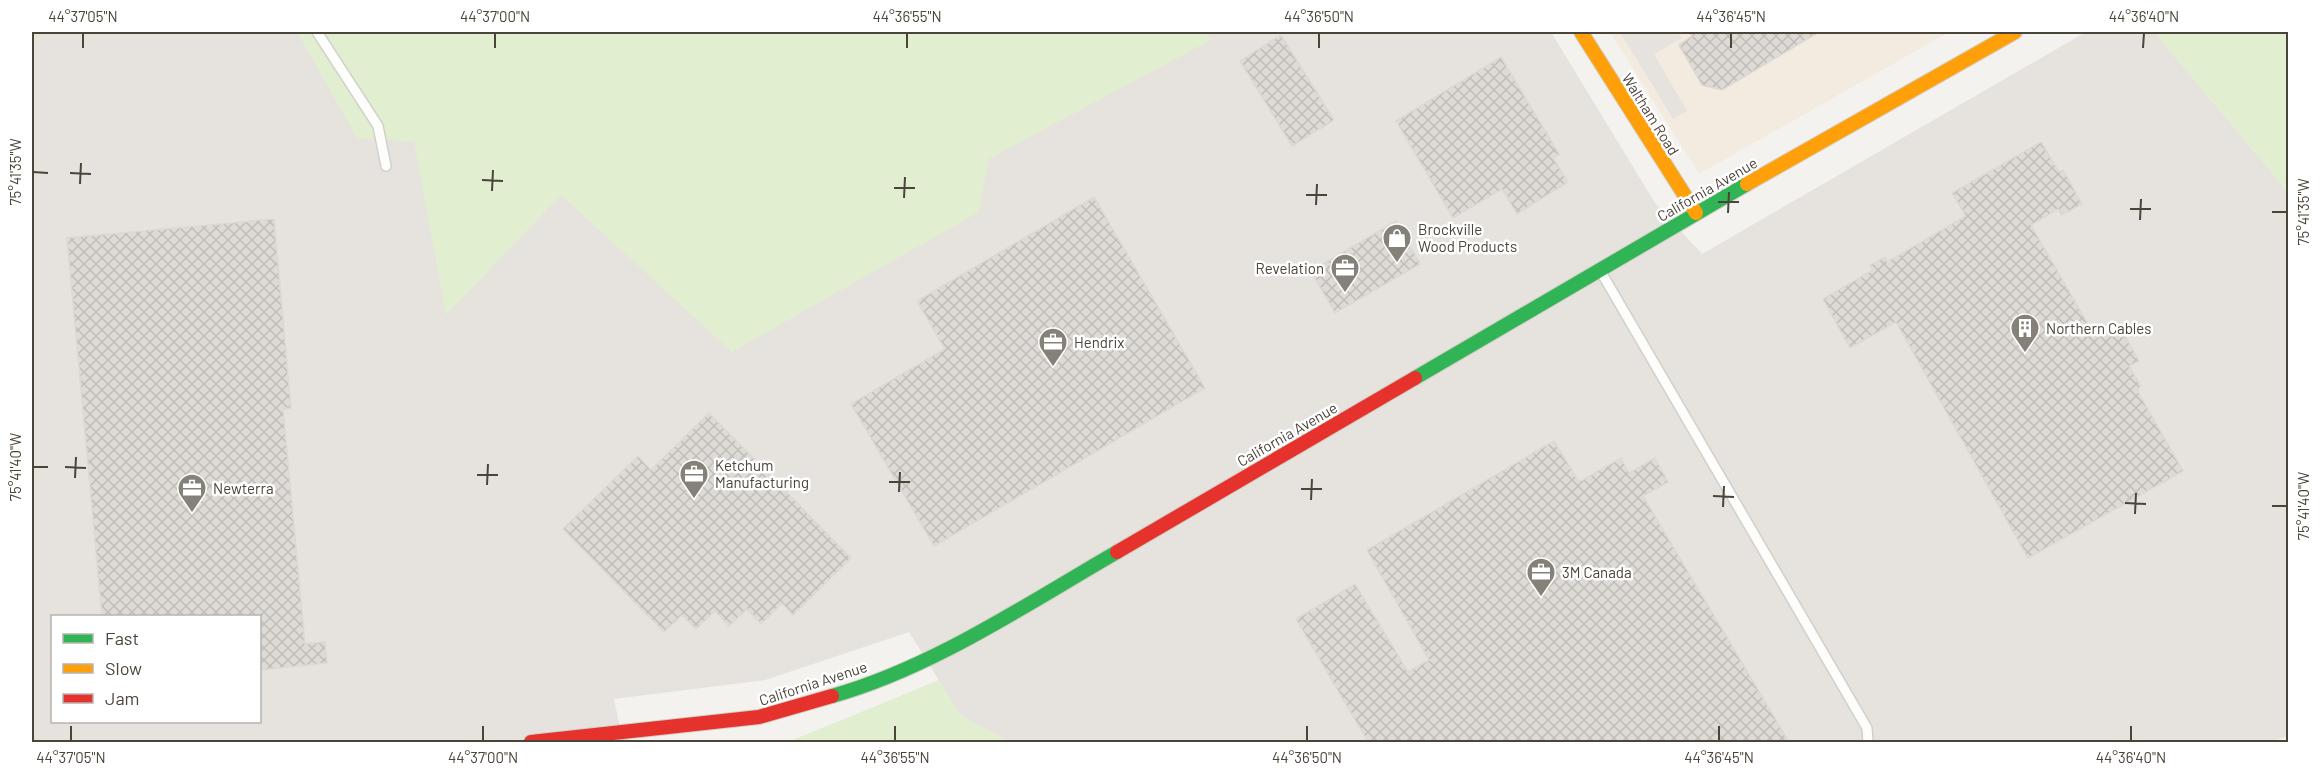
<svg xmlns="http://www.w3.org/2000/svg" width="2320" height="774" font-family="Barlow,sans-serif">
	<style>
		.commercial { fill: #f3ebdf }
		.industrial { fill: #e6e2de; fill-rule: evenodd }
		.grass { fill: #e1eecf }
		.parking { fill: #e6e3df }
		.building { fill: url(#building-cross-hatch); stroke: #dcd9d4; stroke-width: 1.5 }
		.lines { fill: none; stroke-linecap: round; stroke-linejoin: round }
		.lane-casing { stroke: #d2d0cb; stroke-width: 12 }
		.fast-casing { stroke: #d3cfc5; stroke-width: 16 }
		.slow-casing { stroke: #d3cfc5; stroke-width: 16 }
		.jam-casing { stroke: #d3cfc5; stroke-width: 16 }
		.lane { stroke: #fdfdfc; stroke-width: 9 }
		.fast { stroke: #30b455; stroke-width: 14 }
		.slow { stroke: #ff9f0a; stroke-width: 14 }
		.jam { stroke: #e5322d; stroke-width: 14 }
		.ticks { fill: none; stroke: #4b4439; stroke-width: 2 }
		.labels { text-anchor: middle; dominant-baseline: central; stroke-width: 5; stroke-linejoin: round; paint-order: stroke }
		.street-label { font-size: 15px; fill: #4b4439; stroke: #fff }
		.poi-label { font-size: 15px; fill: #4b4439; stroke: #fff; text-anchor: start }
		.neatline { fill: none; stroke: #4b4439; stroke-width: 2 }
		.ticks-label { font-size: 15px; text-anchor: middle; fill: #4b4439 }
	</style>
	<defs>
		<pattern id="building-cross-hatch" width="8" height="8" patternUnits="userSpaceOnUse" patternTransform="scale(1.5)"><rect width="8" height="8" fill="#dedbd6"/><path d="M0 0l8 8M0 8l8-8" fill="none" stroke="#c0bdb8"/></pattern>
	</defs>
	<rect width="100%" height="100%" fill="#f4f2ee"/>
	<path class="commercial" d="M1610 32H1949L1699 174Z"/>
	<path class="industrial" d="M32 32H1551L1655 203 1702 254 2086 32H2154L2288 192V736L2270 742H1010L961 716 909 632 765 680 614 699 623 742H32ZM52 616H260V722H52Z"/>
	<g class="grass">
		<path d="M297 32H1205L1211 40 989 159 979 212 732 352 561 195 446 315 414 142 357 138Z"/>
		<path d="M2154 32H2288V192Z"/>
		<path d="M939 680 961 716 1010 742H788Z"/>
	</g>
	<g class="parking">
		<path d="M1370 32H1474L1399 79Z"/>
		<path d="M1484 32H1527L1531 36 1499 56Z"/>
		<path d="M1620 32H1678L1682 38 1654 54 1687 111 1673 119Z"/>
		<path d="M1931 176 1955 219 1745 337 1721 294Z"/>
		<path d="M1712 291 1781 415 1714 453 1646 329Z"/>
		<path d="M1269 584 1343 715 1295 742H1115L1105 726 1101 684Z"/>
		<path d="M112 722H187V728L114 736Z"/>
	</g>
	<g class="building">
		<path d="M1689 32H1819L1722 90 1702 85 1679 45 1692 36Z"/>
		<path d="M1281 35 1334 120 1292 146 1240 61Z"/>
		<path d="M1501 57 1559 154 1553 158 1568 182 1517 214 1502 189 1453 218 1396 121Z"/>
		<path d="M2041 142 2059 172 2063 170 2082 204 2062 215 2058 209 2031 225 2096 338 2119 325 2139 361 2129 366 2141 386 2137 390 2183 471 2028 558 1896 322 1850 348 1823 299 1873 270 1870 265 1885 257 1887 262 1966 216 1952 193Z"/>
		<path d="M1094 197 1205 388 934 546 851 404 945 349 917 301Z"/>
		<path d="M274 219 291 408 283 409 305 644 325 642 327 663 260 670V616H102L67 238Z"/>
		<path d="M1396 221 1420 264 1335 313 1311 271Z"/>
		<path d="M709 413 851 558 793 615 782 603 761 624 747 609 729 626 715 611 696 629 682 615 664 632 563 529 638 456 651 470Z"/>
		<path d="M1554 441 1579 482 1621 458 1629 473 1655 458 1668 482 1643 496 1789 742H1368L1296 619 1355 584 1408 672 1429 660 1367 550Z"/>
	</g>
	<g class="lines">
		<g class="lane-casing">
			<g id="lane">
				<path d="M317 32 378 126 386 166"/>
				<path d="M1601 272 1867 728 1868 742"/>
			</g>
		</g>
		<g class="fast-casing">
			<g id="fast">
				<path d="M1415 378 1747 184"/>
				<path d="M832 696C932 668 1027 604 1117 552"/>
			</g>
		</g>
		<g class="slow-casing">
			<g id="slow">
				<path d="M1581 32 1696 213"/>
				<path d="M1747 184 2015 32"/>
			</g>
		</g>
		<g class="jam-casing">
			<g id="jam">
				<path d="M1117 552 1415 378"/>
				<path d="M531 742 759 717 832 696"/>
			</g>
		</g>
		<use href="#lane" class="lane"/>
		<use href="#fast" class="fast"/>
		<use href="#slow" class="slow"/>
		<use href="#jam" class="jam"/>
	</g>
	<path class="ticks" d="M83 48V33M495 48V33M907 48V33M1319 48V33M1731 48V33M2143 48 2144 33M33 172 48 173M70 173 91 174M482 180 503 181M80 184 81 163M894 188H915M492 191 493 170M1306 195H1327M904 198 905 177M1718 202H1739M1316 205 1317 184M2130 209H2151M2272 212H2287M1728 213 1729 192M2140 220 2141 199M33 467H48M65 467 86 468M477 475H498M75 478 76 457M889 482H910M487 485 488 464M1301 489H1322M899 492 900 472M1713 496 1734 497M1311 500 1312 479M2125 503 2146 504M2272 506H2287M1723 507 1724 486M2135 514 2136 493M71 741V726M483 741V726M895 741V726M1307 741V726M1719 741V726M2131 741V726"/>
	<defs>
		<g id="shop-pin" transform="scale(1.5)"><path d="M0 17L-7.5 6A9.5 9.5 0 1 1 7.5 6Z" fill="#868178" stroke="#fff"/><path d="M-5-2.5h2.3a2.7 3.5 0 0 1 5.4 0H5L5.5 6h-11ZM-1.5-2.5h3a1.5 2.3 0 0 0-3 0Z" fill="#fff"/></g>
		<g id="office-pin" transform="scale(1.5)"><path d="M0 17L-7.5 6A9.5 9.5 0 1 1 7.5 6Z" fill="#868178" stroke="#fff"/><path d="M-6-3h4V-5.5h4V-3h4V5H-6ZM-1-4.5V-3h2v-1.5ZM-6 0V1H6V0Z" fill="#fff"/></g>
		<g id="building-pin" transform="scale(1.5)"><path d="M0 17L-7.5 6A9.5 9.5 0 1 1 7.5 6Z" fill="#868178" stroke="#fff"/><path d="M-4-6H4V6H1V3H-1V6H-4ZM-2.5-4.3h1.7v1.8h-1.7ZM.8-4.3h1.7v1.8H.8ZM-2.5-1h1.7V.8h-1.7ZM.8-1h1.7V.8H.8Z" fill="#fff"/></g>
	</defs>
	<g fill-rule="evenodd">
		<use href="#shop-pin" x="1397" y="238"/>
		<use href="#office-pin" x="1345" y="268"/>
		<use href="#building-pin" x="2025" y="328"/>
		<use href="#office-pin" x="1053" y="342"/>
		<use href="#office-pin" x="694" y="474"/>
		<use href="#office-pin" x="192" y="488"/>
		<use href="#office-pin" x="1541" y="572"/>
	</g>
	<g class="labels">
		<g class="street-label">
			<text transform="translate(1651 114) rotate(58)">Waltham Road</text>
			<text transform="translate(1707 189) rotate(-30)">California Avenue</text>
			<text transform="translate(1287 434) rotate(-30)">California Avenue</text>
			<text transform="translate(813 683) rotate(-18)">California Avenue</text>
		</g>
		<g class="poi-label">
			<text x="1418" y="229">Brockville<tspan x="1418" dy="17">Wood Products</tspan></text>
			<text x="1324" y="268" text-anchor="end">Revelation</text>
			<text x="2046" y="328">Northern Cables</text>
			<text x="1074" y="342">Hendrix</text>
			<text x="715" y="465">Ketchum<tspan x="715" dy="17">Manufacturing</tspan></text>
			<text x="213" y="488">Newterra</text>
			<text x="1562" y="572">3M Canada</text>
		</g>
	</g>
	<rect width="2320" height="774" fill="none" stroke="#ffffff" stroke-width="66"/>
	<rect x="51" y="615" width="210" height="108" fill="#ffffff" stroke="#b7b4b0" stroke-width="1.5"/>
	<rect x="63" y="634" width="30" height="9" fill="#30b455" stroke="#b7b4b0" stroke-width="1.5"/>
	<text x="105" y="645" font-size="18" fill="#4b4439">Fast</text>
	<rect x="63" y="664" width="30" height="9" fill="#ff9f0a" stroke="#b7b4b0" stroke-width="1.5"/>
	<text x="105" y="675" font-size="18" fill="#4b4439">Slow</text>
	<rect x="63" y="694" width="30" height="9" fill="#e5322d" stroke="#b7b4b0" stroke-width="1.5"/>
	<text x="105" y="705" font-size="18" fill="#4b4439">Jam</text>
	<rect x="33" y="33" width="2254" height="708" class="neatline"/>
	<g class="ticks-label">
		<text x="83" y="22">44°37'05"N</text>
		<text x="495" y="22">44°37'00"N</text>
		<text x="907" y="22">44°36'55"N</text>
		<text x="1319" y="22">44°36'50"N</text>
		<text x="1731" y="22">44°36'45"N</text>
		<text x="2144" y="22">44°36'40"N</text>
		<text transform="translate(16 172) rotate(-90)" y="5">75°41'35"W</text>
		<text transform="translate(2304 212) rotate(-90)" y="5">75°41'35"W</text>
		<text transform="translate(16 467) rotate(-90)" y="5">75°41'40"W</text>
		<text transform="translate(2304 506) rotate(-90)" y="5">75°41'40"W</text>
		<text x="71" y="763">44°37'05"N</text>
		<text x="483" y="763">44°37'00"N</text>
		<text x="895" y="763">44°36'55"N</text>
		<text x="1307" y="763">44°36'50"N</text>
		<text x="1719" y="763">44°36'45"N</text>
		<text x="2131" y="763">44°36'40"N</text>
	</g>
</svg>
